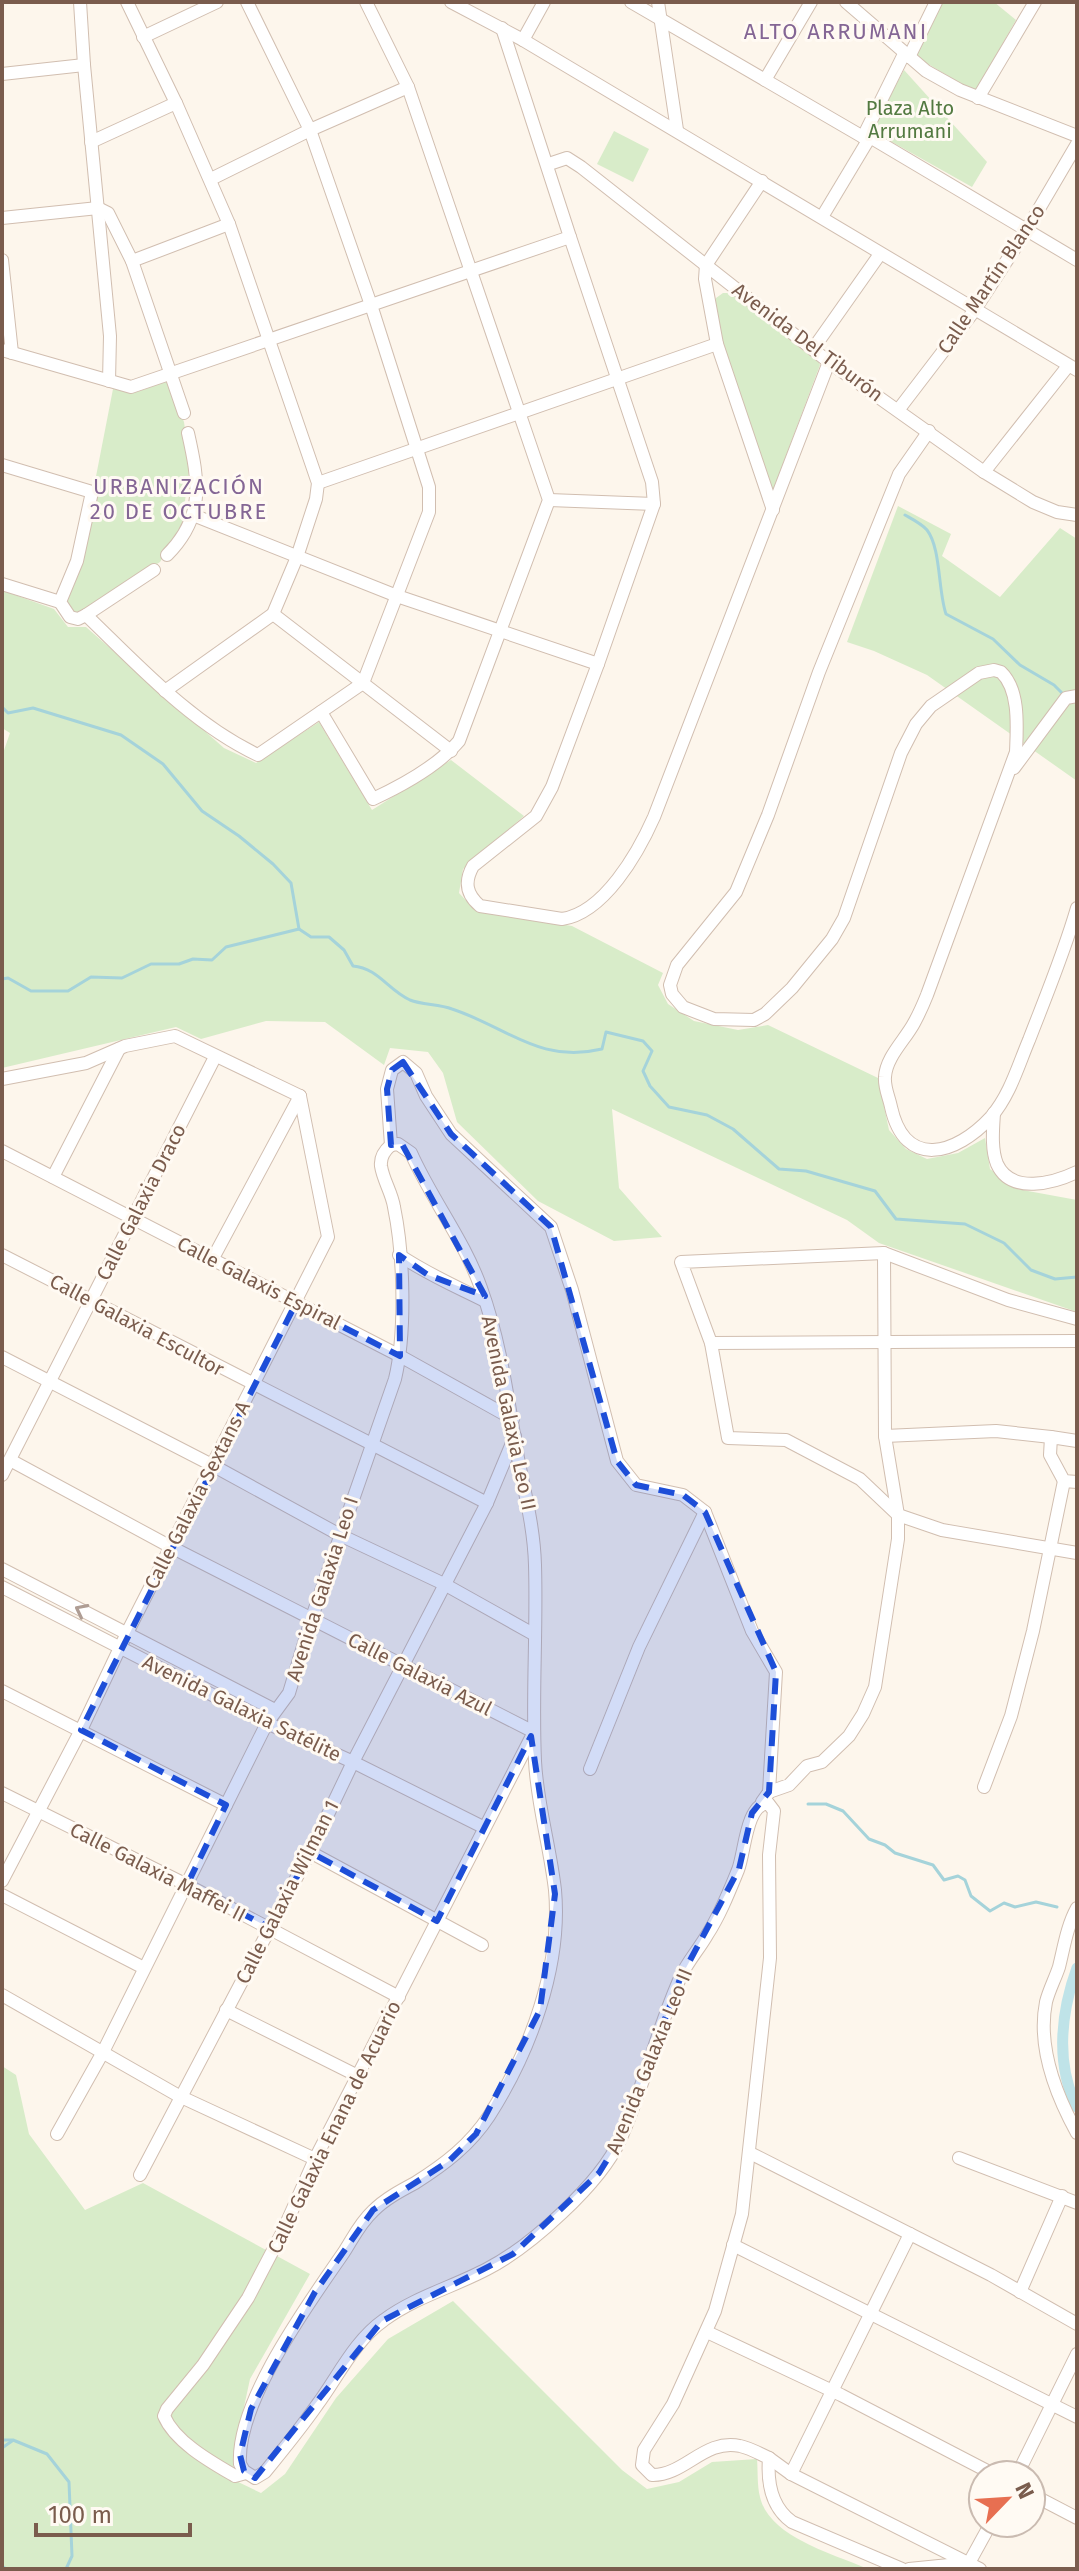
<svg xmlns="http://www.w3.org/2000/svg" width="1079" height="2571" font-family="'Fira Sans',sans-serif">
	<style>
		.green { fill: #d8ecc9 }
		.lines { fill: none; stroke-linecap: round; stroke-linejoin: round }
		.stream { stroke: #a5d3da; stroke-width: 3 }
		.canal { stroke: #bfe3e8; stroke-width: 11 }
		.minor-casing { stroke: #d1beb0; stroke-width: 14 }
		.minor { stroke: #fff; stroke-width: 12 }
		.oneway { stroke: #af9d94 }
		.marked { fill: #1d4ed8; fill-opacity: 0.2; stroke: #1d4ed8; stroke-width: 6; stroke-dasharray: 16 10; stroke-linejoin: round }
		.labels { text-anchor: middle; dominant-baseline: central; stroke-width: 6; stroke-linejoin: round; paint-order: stroke }
		.park-label { font-size: 20px; fill: #537a41; stroke: #fffaf3 }
		.street-label { font-size: 20px; fill: #7a5c4d; stroke: #fffaf3 }
		.neighbourhood-label { font-size: 22px; letter-spacing: 2px; fill: #846695; stroke: #fffaf3 }
	</style>
	<rect width="100%" height="100%" fill="#fdf6ec"/>
	<g class="green">
		<path d="M941 2H994L1016 20 975 92 913 55Z"/>
		<path d="M904 70 987 162 972 187 876 133 873 127Z"/>
		<path d="M614 131 649 149 633 182 597 164Z"/>
		<path d="M723 293H730L817 358 820 365 772 493 721 342C722 327 715 313 716 298Z"/>
		<path d="M167 381 184 422 190 463 182 524 160 562 78 614 72 613 66 606 77 574 113 389 137 392Z"/>
		<path d="M898 506 951 534 942 556 1000 597 1060 528 1077 539V781L927 675 874 651 847 642Z"/>
		<path d="M4 591 54 609 68 627H86L224 748 256 763 319 722 372 810 451 760 524 816 463 869 459 893 475 910 572 926 663 973 658 985 668 1004 694 1021 738 1030 768 1025 878 1078 889 1130 906 1149 927 1159 958 1153 985 1138 990 1169 1017 1189 1077 1200V1312L879 1243 847 1220 612 1109 619 1188 662 1237 614 1241 538 1201 457 1122 443 1073 428 1052 390 1048 384 1065 325 1022 266 1021 201 1039 176 1027 2 1068V756L10 733 2 728V597Z"/>
		<path d="M2 2066 16 2075 29 2134 85 2210 143 2183 310 2274 250 2379 233 2458 234 2480 261 2493 285 2474 336 2398 388 2339 453 2301 622 2470 647 2489 679 2482 712 2462 757 2459C758 2471 757 2485 760 2497 769 2537 834 2554 868 2569H2Z"/>
	</g>
	<g class="lines">
		<g class="stream">
			<path d="M905 515C912 519 922 524 927 530 941 548 938 591 946 614L993 639 1020 665 1054 685 1063 694"/>
			<path d="M2 707 8 713 33 708 121 735 163 764 202 811 239 836 273 864 291 883 299 929"/>
			<path d="M2 979 8 978 31 991H68L91 977 122 978 151 964H179L193 959 212 960 226 947 299 929 311 937H329L344 950 353 966C378 968 388 990 410 1000 422 1005 439 1004 452 1009 507 1027 539 1064 602 1049L606 1032 643 1041 652 1051 643 1071 650 1086 669 1107 707 1115 733 1129 779 1169 806 1171 875 1191 896 1219 965 1224 1004 1243 1031 1270 1055 1279 1077 1277"/>
			<path d="M808 1804H826L843 1811 869 1839 885 1845 895 1853 933 1865 944 1880 958 1876 965 1880 971 1896 990 1911 1004 1903 1015 1907 1036 1902 1057 1907"/>
			<path d="M2 2440H13L47 2454 69 2482 72 2556 66 2569"/>
			<path d="M2 2448 12 2441"/>
			<path d="M2 2566 6 2569"/>
		</g>
		<path class="canal" d="M1077 1968C1061 2012 1055 2064 1077 2107"/>
		<g class="minor-casing">
			<g id="minor">
				<path d="M80 2 84 65 110 336 109 381"/>
				<path d="M127 2 176 103 229 224 318 483 316 499 297 557 273 614 165 691"/>
				<path d="M451 2 523 40 1077 370"/>
				<path d="M631 2 863 137H870L1077 260"/>
				<path d="M658 2 677 130"/>
				<path d="M846 2 926 71 960 90 1077 136"/>
				<path d="M143 37 217 2"/>
				<path d="M523 40 544 2"/>
				<path d="M909 57 936 2"/>
				<path d="M2 74 84 65"/>
				<path d="M765 80 811 2"/>
				<path d="M978 98 1035 2"/>
				<path d="M863 137 904 54"/>
				<path d="M91 142 176 103"/>
				<path d="M549 164 567 158 581 167 829 362 984 472 1033 502 1057 512 1077 515"/>
				<path d="M211 179 310 130 408 87"/>
				<path d="M762 181 706 265 705 279 717 344 773 510"/>
				<path d="M822 217 870 137"/>
				<path d="M2 218 98 208 108 213 132 261 184 413"/>
				<path d="M570 237 652 482 654 504 598 664 552 787 536 816 473 866C464 882 466 894 480 906L562 919C604 913 638 853 654 817L829 362"/>
				<path d="M2 260 12 353"/>
				<path d="M132 261 229 224"/>
				<path d="M813 349 880 254"/>
				<path d="M2 350 131 387 570 237 502 28"/>
				<path d="M899 409 974 311 1026 231 1077 144"/>
				<path d="M929 431 899 474 819 672 768 815 736 892 677 965 670 985 672 994 683 1007 714 1019 754 1020 765 1014 792 988 832 939 844 918 901 753 916 724 931 706 979 673 994 670 1001 672C1020 690 1017 727 1016 752L927 995C923 1005 919 1014 914 1023 905 1040 886 1057 885 1077 884 1087 889 1097 891 1107 905 1170 956 1155 991 1117 1010 1095 1018 1066 1029 1040 1046 996 1064 953 1077 908"/>
				<path d="M2 465 92 492 77 561 60 602 70 617 78 619 86 615 154 570"/>
				<path d="M984 472 1068 366"/>
				<path d="M318 483 717 344"/>
				<path d="M549 500 654 504"/>
				<path d="M193 515 397 596 598 664"/>
				<path d="M167 555C205 517 199 482 188 433"/>
				<path d="M2 584 60 602"/>
				<path d="M273 614 451 751"/>
				<path d="M86 615C139 666 192 724 258 755L363 683 429 512V487L371 305 310 130 247 2"/>
				<path d="M321 712 373 799C403 785 438 766 459 741L549 500 408 87 366 2"/>
				<path d="M1014 768 1066 698 1077 696"/>
				<path d="M2 1079 86 1063 125 1046 175 1036 300 1096"/>
				<path d="M994 1113C993 1129 991 1149 997 1164 1011 1195 1054 1183 1077 1172"/>
				<path d="M391 1145 398 1144 411 1153C432 1200 464 1240 481 1288 501 1343 508 1401 518 1458 525 1494 534 1528 535 1565 537 1630 532 1695 535 1761 537 1804 550 1846 555 1890 562 1966 530 2052 489 2116 470 2145 445 2164 415 2183 400 2191 385 2199 373 2211 360 2223 353 2238 344 2252 309 2303 236 2402 240 2464L244 2471 255 2478 265 2472C283 2450 301 2428 317 2405 338 2377 354 2341 384 2320 415 2297 453 2287 487 2269 530 2247 600 2184 620 2140 644 2087 657 2029 681 1976 688 1961 699 1949 707 1935 720 1915 729 1892 738 1870 745 1852 746 1804 768 1803L774 1811 769 1855 770 1958 742 2214 715 2311 673 2404 644 2450 642 2465 652 2475C684 2476 705 2438 740 2446 750 2448 760 2454 769 2458 767 2483 771 2507 792 2522L902 2569"/>
				<path d="M391 1145 387 1089 392 1070 403 1062 416 1073 426 1096 451 1134 551 1227 572 1290 617 1461 636 1485 683 1495 705 1512 752 1631 776 1672 769 1792 762 1802"/>
				<path d="M2 1151 400 1356 513 1419"/>
				<path d="M53 1177 119 1049"/>
				<path d="M2 1255 487 1503"/>
				<path d="M399 1255C427 1274 455 1286 485 1301"/>
				<path d="M212 1260 300 1096"/>
				<path d="M1077 1319 1008 1300 884 1253 681 1262 711 1343 728 1438 786 1440 860 1479 898 1515 942 1530 1077 1553"/>
				<path d="M711 1343 1077 1341"/>
				<path d="M2 1357 212 1465 340 1535 444 1584 535 1635"/>
				<path d="M885 1436 996 1431 1051 1437"/>
				<path d="M1077 1441 1051 1437 1050 1455 1064 1481 1077 1482"/>
				<path d="M10 1460 171 1547 534 1732 315 2159 282 2233 248 2298 203 2365 167 2409 164 2416C175 2442 211 2462 235 2476L246 2473"/>
				<path d="M2 1475 215 1057"/>
				<path d="M2 1569 275 1710"/>
				<path d="M2 1587 267 1723 353 1762 483 1827"/>
				<path d="M2 1691 226 1805"/>
				<path d="M590 1769 639 1647 705 1512"/>
				<path d="M984 1787 1011 1716 1033 1631 1064 1481"/>
				<path d="M769 1792 789 1785 807 1766 822 1762 849 1736 863 1714 875 1687 898 1539V1515L885 1436 884 1253"/>
				<path d="M2 1793 187 1885 399 1997"/>
				<path d="M310 1852 482 1945"/>
				<path d="M2 1881 81 1730 127 1633 328 1237 300 1096"/>
				<path d="M2 1895 144 1968"/>
				<path d="M1077 1908C1067 1926 1064 1947 1059 1967 1055 1979 1049 1990 1046 2002 1037 2047 1056 2095 1077 2133"/>
				<path d="M2 1995 179 2096 315 2159"/>
				<path d="M226 2010 358 2076"/>
				<path d="M57 2134 103 2052 267 1723 289 1693 311 1620 395 1379C406 1333 404 1255 394 1207 392 1193 383 1180 381 1166 380 1157 384 1151 391 1145"/>
				<path d="M750 2153 991 2275 1077 2324"/>
				<path d="M959 2158 1077 2203"/>
				<path d="M140 2175 310 1852 353 1762 487 1503 515 1436"/>
				<path d="M733 2245 1077 2417"/>
				<path d="M1020 2292 1062 2196"/>
				<path d="M707 2332 841 2395 995 2475"/>
				<path d="M769 2458 791 2474 980 2569"/>
				<path d="M791 2474 910 2234"/>
				<path d="M1017 2475 1077 2354"/>
				<path d="M1031 2494 1077 2518"/>
				<path d="M969 2563 991 2523"/>
				<path d="M909 2569 969 2563"/>
			</g>
		</g>
		<use href="#minor" class="minor"/>
	</g>
	<defs><path id="oneway-chevron" d="M-2-3.5L2.5 0L-2 3.5" fill="none" stroke-width="1.6" stroke-linecap="round" stroke-linejoin="round" transform="scale(2)"/></defs>
	<use class="oneway" href="#oneway-chevron" transform="translate(81 1610) rotate(-153)"/>
	<path class="marked" d="M403 1062 451 1134 551 1227 617 1461 636 1485 683 1495 705 1512 776 1672 769 1792 752 1813 739 1869 680 1979 619 2141 599 2173 513 2254 382 2321 255 2478 244 2471 240 2455 251 2409 315 2292 373 2210 449 2161 476 2134 540 2010 555 1894 531 1736 437 1921 310 1852 270 1928 187 1885 226 1805 81 1730 296 1303 400 1356 399 1255 428 1275 485 1296 402 1144 391 1145 387 1089 392 1070Z"/>
	<g class="labels">
		<g class="park-label">
			<text x="910" y="108">Plaza Alto<tspan x="910" dy="23">Arrumani</tspan></text>
		</g>
		<g class="street-label">
			<text transform="translate(991 279) rotate(-56)">Calle Martín Blanco</text>
			<text transform="translate(808 342) rotate(37)">Avenida Del Tiburón</text>
			<text transform="translate(141 1202) rotate(-63)">Calle Galaxia Draco</text>
			<text transform="translate(259 1283) rotate(27)">Calle Galaxis Espiral</text>
			<text transform="translate(137 1325) rotate(28)">Calle Galaxia Escultor</text>
			<text transform="translate(509 1413) rotate(78)">Avenida Galaxia Leo II</text>
			<text transform="translate(197 1495) rotate(-63)">Calle Galaxia Sextans A</text>
			<text transform="translate(322 1589) rotate(-72)">Avenida Galaxia Leo I</text>
			<text transform="translate(420 1674) rotate(27)">Calle Galaxia Azul</text>
			<text transform="translate(242 1708) rotate(26)">Avenida Galaxia Satélite</text>
			<text transform="translate(158 1872) rotate(27)">Calle Galaxia Maffei II</text>
			<text transform="translate(287 1892) rotate(-63)">Calle Galaxia Wilman 1</text>
			<text transform="translate(649 2061) rotate(-68)">Avenida Galaxia Leo II</text>
			<text transform="translate(334 2127) rotate(-64)">Calle Galaxia Enana de Acuario</text>
		</g>
		<g class="neighbourhood-label">
			<text x="836" y="31">ALTO ARRUMANI</text>
			<text x="179" y="486">URBANIZACIÓN<tspan x="179" dy="25">20 DE OCTUBRE</tspan></text>
		</g>
	</g>
	<rect width="1079" height="2571" fill="none" stroke="#7a5c4d" stroke-width="8"/>
	<g transform="translate(1007 2499) rotate(65)"><circle r="38" fill="#fffaf3" stroke="#cabbb1" stroke-width="2"/>
	<path d="M0-6L14 30L0 20L-14 30Z" fill="#e76f51"/>
	<text y="-12" font-size="22" font-weight="bold" text-anchor="middle" fill="#7a5c4d">N</text>
	</g>
	<path d="M36 2523v12h154v-12" fill="none" stroke="#7a5c4d" stroke-width="4"/>
	<text x="48" y="2523" font-size="24" fill="#7a5c4d" stroke="#fffaf3" stroke-width="6" paint-order="stroke">100 m</text>
</svg>
